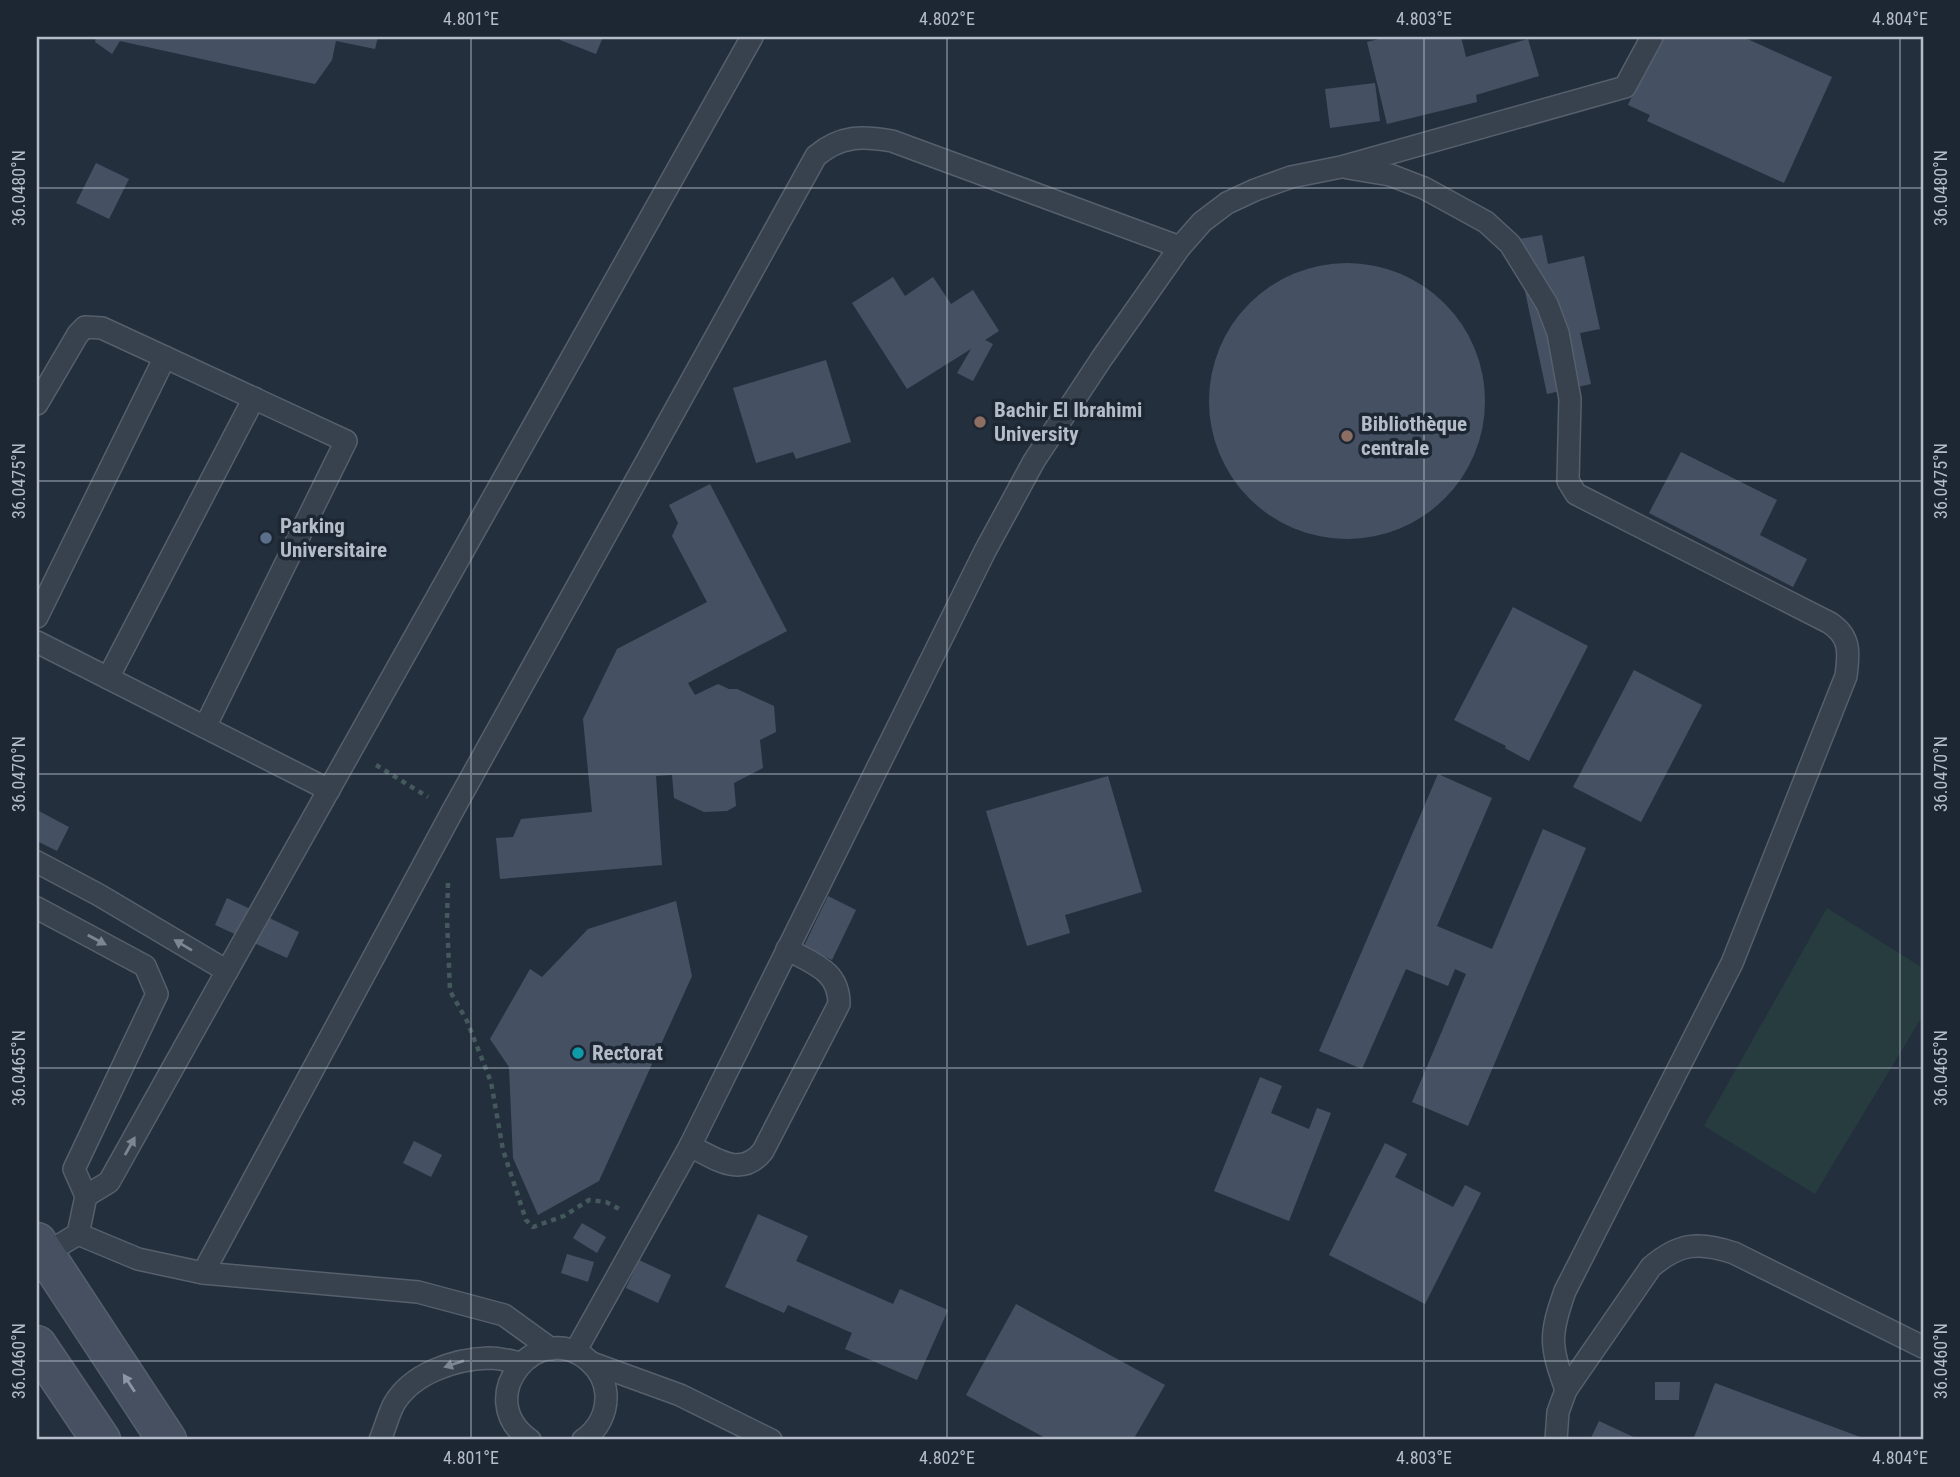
<svg xmlns="http://www.w3.org/2000/svg" width="1960" height="1477" font-family="'Roboto Condensed',sans-serif">
	<style>
		.green { fill: #263c3f }
		.building { fill: #455162 }
		.lines { fill: none; stroke-linecap: round; stroke-linejoin: round }
		.lane-casing { stroke: #565f6c; stroke-width: 24 }
		.secondary-casing { stroke: #565f6c; stroke-width: 41 }
		.path { stroke: #44595c; stroke-width: 4.5; stroke-dasharray: 5 5; stroke-linecap: butt }
		.lane { stroke: #38414e; stroke-width: 21 }
		.secondary { stroke: #465061; stroke-width: 38 }
		.oneway { fill: #7c8592 }
		.oneway2 { fill: #8e96a5 }
		.ticks { fill: none; stroke: #b4bcc9; stroke-width: 2; stroke-opacity: 0.45 }
		.education-dot { fill: #8d6e63; stroke: #1d2633; stroke-width: 2.5 }
		.service-dot { fill: #5c6f8a; stroke: #1d2633; stroke-width: 2.5 }
		.culture-dot { fill: #0f9aa8; stroke: #1d2633; stroke-width: 2.5 }
		.labels { text-anchor: middle; dominant-baseline: central; stroke-width: 7; stroke-linejoin: round; paint-order: stroke }
		.poi-label { font-size: 21px; font-weight: bold; fill: #b4bcc9; stroke: #1d2633; text-anchor: start }
		.neatline { fill: none; stroke: #b4bcc9; stroke-width: 2.5 }
		.ticks-label { font-size: 18px; text-anchor: middle; fill: #b4bcc9 }
	</style>
	<rect width="100%" height="100%" fill="#242f3e"/>
	<path class="green" d="M1827 908 1923 968V1015L1815 1194 1704 1126Z"/>
	<g class="building">
		<path d="M96 37H378L375 49 336 41 332 60 315 84 120 41 112 54 95 42Z"/>
		<path d="M561 37H603L596 54 560 40Z"/>
		<path d="M1386 37H1461L1466 57 1528 39 1539 76 1476 95 1477 102 1387 124 1367 42Z"/>
		<path d="M1644 37H1743L1832 77 1784 183 1647 121 1650 115 1628 105 1637 85Z"/>
		<path d="M1375 83 1380 121 1330 128 1325 89Z"/>
		<path d="M96 163 129 179 109 219 76 203Z"/>
		<path d="M1542 235 1548 264 1584 256 1600 329 1580 333 1591 384 1547 394 1514 240Z"/>
		<circle cx="1347" cy="401" r="138"/>
		<path d="M893 277 905 296 933 277 951 304 973 290 999 331 985 340 993 344 973 381 957 373 971 349 907 389 852 303Z"/>
		<path d="M826 360 851 442 796 459 793 452 756 463 733 388Z"/>
		<path d="M1681 452 1777 500 1760 535 1807 559 1793 587 1649 513Z"/>
		<path d="M710 484 787 631 688 683 695 695 718 684 729 689H737L774 706 776 732 760 740 763 768 734 783 736 806 727 811 704 812 674 798 672 775 656 776 662 865 500 879 496 838 513 837 521 819 592 812 583 719 617 649 707 602 672 536 678 523 669 505Z"/>
		<path d="M1513 607 1588 646 1529 761 1505 748 1506 746 1454 720Z"/>
		<path d="M1634 670 1702 705 1641 822 1573 787Z"/>
		<path d="M1438 774 1492 798 1437 926 1492 949 1543 829 1586 848 1468 1126 1412 1102 1466 974 1455 969 1448 986 1406 969 1362 1069 1319 1051Z"/>
		<path d="M1108 776 1142 892 1065 915 1070 933 1027 946 986 811Z"/>
		<path d="M37 810 69 827 57 851 37 841Z"/>
		<path d="M828 896 856 910 832 960 804 946Z"/>
		<path d="M227 898 299 932 287 958 215 925Z"/>
		<path d="M676 901 692 976 599 1181 538 1215 513 1158 509 1067 490 1039 530 969 542 977 588 929Z"/>
		<path d="M1260 1077 1282 1086 1271 1113 1309 1129 1317 1108 1331 1113 1289 1221 1214 1191Z"/>
		<path d="M414 1141 442 1155 431 1177 403 1163Z"/>
		<path d="M1385 1143 1407 1154 1395 1177 1453 1207 1465 1185 1481 1193 1425 1304 1329 1255Z"/>
		<path d="M758 1214 808 1236 796 1261 893 1304 900 1289 948 1310 917 1380 845 1349 852 1333 788 1305 784 1313 725 1287Z"/>
		<path d="M582 1223 606 1237 597 1253 573 1238Z"/>
		<path d="M567 1254 594 1262 588 1282 561 1273Z"/>
		<path d="M639 1260 671 1275 658 1303 626 1288Z"/>
		<path d="M1016 1304 1165 1385 1133 1440H1049L966 1395Z"/>
		<path d="M1655 1382H1680L1679 1400H1655Z"/>
		<path d="M1715 1383 1863 1438 1862 1440H1693Z"/>
		<path d="M1599 1421 1640 1440H1590Z"/>
	</g>
	<g class="lines">
		<g class="lane-casing">
			<g id="lane">
				<path d="M1348 168 1390 175 1424 188 1486 222 1510 244 1547 304 1558 333 1570 399 1568 481 1576 494 1830 623C1851 637 1849 653 1846 676L1732 963 1565 1291C1549 1336 1550 1345 1566 1390"/>
				<path d="M37 404 78 334 85 327 102 328 346 441 205 727"/>
				<path d="M37 617 165 357"/>
				<path d="M37 642 329 790"/>
				<path d="M108 678 254 398"/>
				<path d="M37 862 99 895 227 971 109 1182 86 1196"/>
				<path d="M37 908 145 966 157 994 74 1169 86 1196 78 1234 45 1254"/>
				<path d="M227 971 752 37"/>
				<path d="M690 1146C715 1158 741 1179 763 1151L839 1004C839 970 813 964 787 949"/>
				<path d="M78 1234 138 1259 203 1273 418 1292 504 1315 551 1349"/>
				<path d="M203 1273 452 812 816 156C841 135 862 136 892 141L1180 247"/>
				<path d="M575 1352 690 1146 985 551 1034 461 1102 358 1180 247 1202 222 1227 203 1255 190 1291 177 1341 167 1625 87 1652 37"/>
				<path d="M592 1363 680 1395 771 1440"/>
				<path d="M380 1440C385 1429 388 1415 394 1404 412 1373 455 1359 489 1358 500 1358 511 1361 521 1363"/>
				<path d="M530 1440C470 1398 539 1316 589 1361 598 1369 605 1381 606 1394 607 1413 598 1430 583 1440"/>
				<path d="M1556 1440 1558 1412 1566 1390 1651 1267C1679 1243 1699 1241 1734 1253L1923 1347"/>
			</g>
		</g>
		<g class="secondary-casing">
			<g id="secondary">
				<path d="M37 1242 167 1440"/>
				<path d="M37 1345 101 1440"/>
			</g>
		</g>
		<g class="path">
			<path d="M376 765 428 797"/>
			<path d="M448 883 447 919 450 991 467 1021 491 1082 503 1150 526 1220 533 1227 564 1216 589 1200 606 1202 623 1211"/>
		</g>
		<use href="#lane" class="lane"/>
		<use href="#secondary" class="secondary"/>
	</g>
	<defs><path id="oneway-solid" d="M-6-.8H1V-3.2L6.5 0L1 3.2V.8H-6Z" transform="scale(1.75)"/></defs>
	<g class="oneway">
		<use href="#oneway-solid" transform="translate(97 940) rotate(28)"/>
		<use href="#oneway-solid" transform="translate(183 945) rotate(-149)"/>
		<use href="#oneway-solid" transform="translate(130 1146) rotate(-61)"/>
		<use href="#oneway-solid" transform="translate(454 1364) rotate(162)"/>
	</g>
	<use class="oneway2" href="#oneway-solid" transform="translate(129 1383) rotate(-123)"/>
	<path class="ticks" d="M471 37V1440M947 37V1440M1424 37V1440M1900 37V1440M37 188H1923M37 481H1923M37 774H1923M37 1068H1923M37 1361H1923"/>
	<g class="education-dot">
		<circle cx="980" cy="422" r="7"/>
		<circle cx="1347" cy="436" r="7"/>
	</g>
	<circle class="service-dot" cx="266" cy="538" r="7"/>
	<circle class="culture-dot" cx="578" cy="1053" r="7"/>
	<g class="labels">
		<g class="poi-label">
			<text x="994" y="410">Bachir El Ibrahimi<tspan x="994" dy="24">University</tspan></text>
			<text x="1361" y="424">Bibliothèque<tspan x="1361" dy="24">centrale</tspan></text>
			<text x="280" y="526">Parking<tspan x="280" dy="24">Universitaire</tspan></text>
			<text x="592" y="1053">Rectorat</text>
		</g>
	</g>
	<rect width="1960" height="1477" fill="none" stroke="#1d2633" stroke-width="77"/>
	<rect x="38" y="38" width="1884" height="1400" class="neatline"/>
	<g class="ticks-label">
		<text x="471" y="25">4.801°E</text>
		<text x="947" y="25">4.802°E</text>
		<text x="1424" y="25">4.803°E</text>
		<text x="1900" y="25">4.804°E</text>
		<text transform="translate(19 188) rotate(-90)" y="6">36.0480°N</text>
		<text transform="translate(1941 188) rotate(-90)" y="6">36.0480°N</text>
		<text transform="translate(19 481) rotate(-90)" y="6">36.0475°N</text>
		<text transform="translate(1941 481) rotate(-90)" y="6">36.0475°N</text>
		<text transform="translate(19 774) rotate(-90)" y="6">36.0470°N</text>
		<text transform="translate(1941 774) rotate(-90)" y="6">36.0470°N</text>
		<text transform="translate(19 1068) rotate(-90)" y="6">36.0465°N</text>
		<text transform="translate(1941 1068) rotate(-90)" y="6">36.0465°N</text>
		<text transform="translate(19 1361) rotate(-90)" y="6">36.0460°N</text>
		<text transform="translate(1941 1361) rotate(-90)" y="6">36.0460°N</text>
		<text x="471" y="1464">4.801°E</text>
		<text x="947" y="1464">4.802°E</text>
		<text x="1424" y="1464">4.803°E</text>
		<text x="1900" y="1464">4.804°E</text>
	</g>
</svg>
